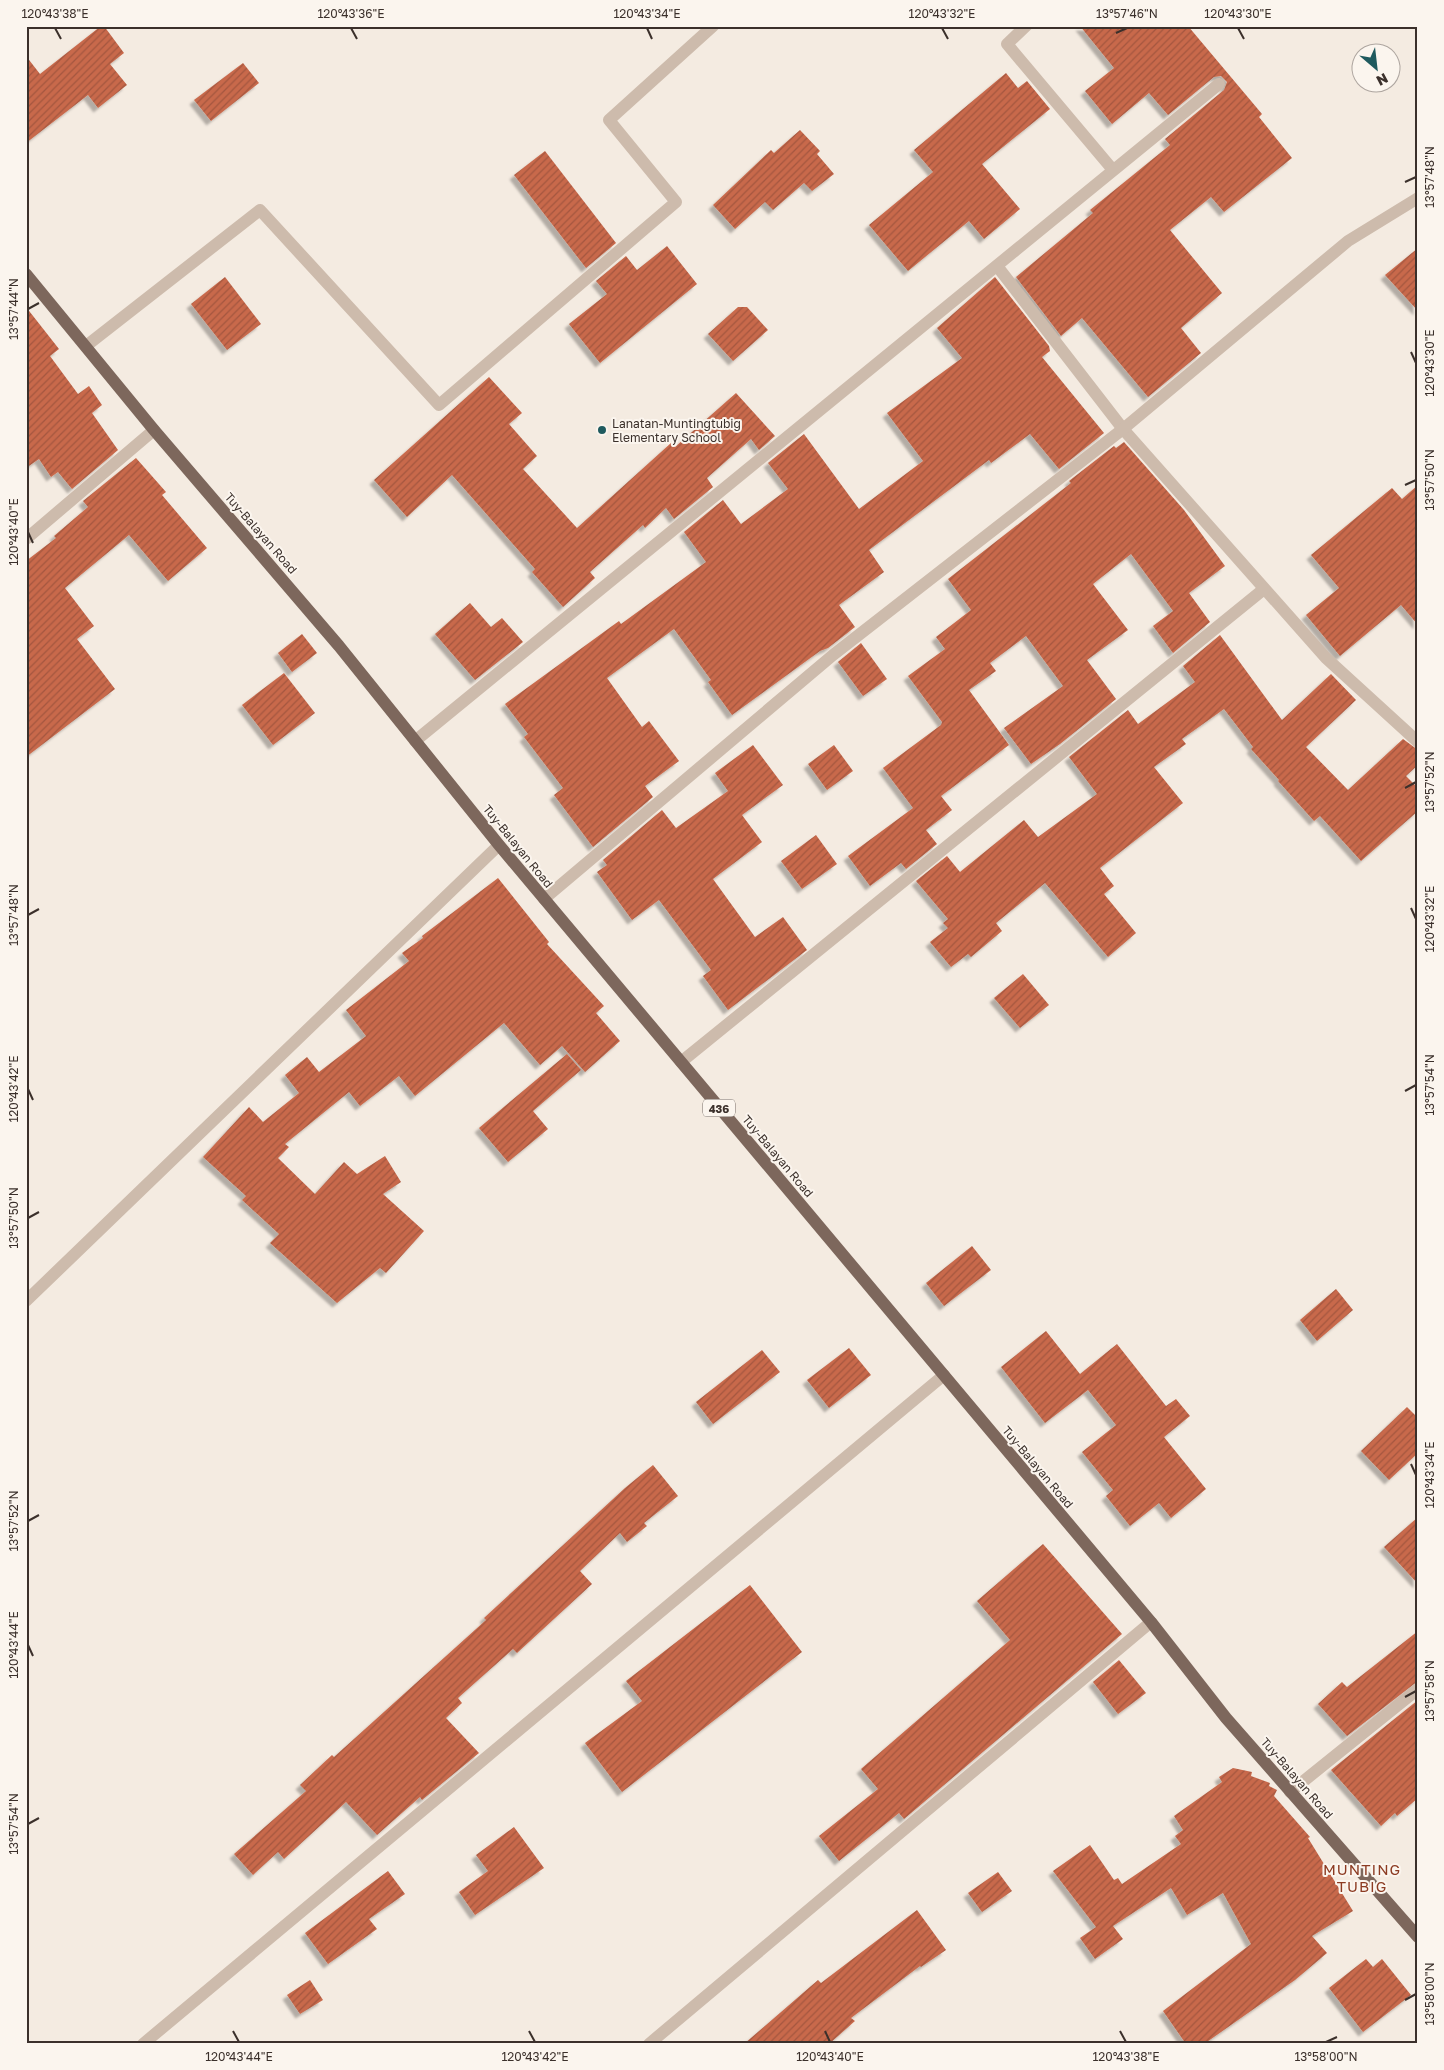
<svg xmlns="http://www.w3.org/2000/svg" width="1444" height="2070" font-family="'Golos Text',sans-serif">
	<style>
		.building { fill: url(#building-hatch); filter: url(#shadow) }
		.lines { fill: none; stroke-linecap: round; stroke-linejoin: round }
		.lane { stroke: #cdbbac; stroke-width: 12 }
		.street { stroke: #cdbbac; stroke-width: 12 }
		.primary { stroke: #7d675c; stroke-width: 12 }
		.ticks { fill: none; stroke: #3b302b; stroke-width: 2 }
		.poi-dot { fill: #1f5a5e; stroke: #fbf5ee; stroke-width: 2 }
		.labels { text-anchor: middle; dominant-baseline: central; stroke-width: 4; stroke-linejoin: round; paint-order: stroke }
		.shield { fill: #fbf5ee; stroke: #756b66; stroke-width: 1 }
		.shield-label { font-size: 11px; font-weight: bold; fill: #3b302b }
		.poi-label { font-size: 12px; fill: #3b302b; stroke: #fbf5ee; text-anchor: start }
		.street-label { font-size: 12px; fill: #3b302b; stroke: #fbf5ee }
		.quarter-label { font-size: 15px; letter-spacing: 1px; fill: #8c3b22; stroke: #fbf5ee }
		.neatline { fill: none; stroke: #3b302b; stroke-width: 2 }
		.ticks-label { font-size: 12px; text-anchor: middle; fill: #3b302b }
	</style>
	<defs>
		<pattern id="building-hatch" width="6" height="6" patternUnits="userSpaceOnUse" patternTransform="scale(1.25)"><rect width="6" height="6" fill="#c8694b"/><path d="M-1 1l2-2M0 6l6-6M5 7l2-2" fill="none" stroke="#a4573f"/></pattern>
		<filter id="shadow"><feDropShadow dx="-4.5" dy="4.5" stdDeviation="1" flood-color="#0004"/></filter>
	</defs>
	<rect width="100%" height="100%" fill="#f4ebe1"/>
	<g class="building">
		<path d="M101 26H104L124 53 110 64 127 85 98 108 88 95 26 143V56L40 74Z"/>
		<path d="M1080 26H1188L1262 114 1259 117 1292 158 1224 212 1211 197 1170 230 1222 293 1181 328 1201 353 1148 397 1082 318 1061 336 1016 277 1093 213 1090 210 1170 145 1165 139 1224 90 1227 82 1221 76 1214 77 1168 115 1149 93 1112 124 1085 91 1114 68Z"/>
		<path d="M243 63 259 83 211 121 194 100Z"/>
		<path d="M1006 73 1018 88 1027 81 1050 109 982 164 1020 209 984 239 969 221 908 271 869 225 933 172 914 150Z"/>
		<path d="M800 130 820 151 817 154 834 174 812 191 804 183 773 210 765 202 735 229 713 205 771 150 774 153Z"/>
		<path d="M545 151 616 243 586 268 514 175Z"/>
		<path d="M667 246 697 284 600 363 569 324 607 294 596 281 626 256 637 270Z"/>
		<path d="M1418 248V311L1385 275Z"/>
		<path d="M225 277 261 324 227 350 191 304Z"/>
		<path d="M995 277 1049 346 1050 351 1042 357 1104 433 1059 469 1030 434 991 463 989 460 869 550 884 572 839 605 855 627 828 648 820 651 732 715 708 682 711 680 674 629 607 678 642 727 649 721 679 761 645 786 653 797 593 847 554 795 563 788 524 737 528 734 505 704 619 621 621 624 706 562 684 532 723 500 741 524 788 489 768 463 804 434 859 509 923 461 887 413 962 358 937 328Z"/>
		<path d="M26 307 59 349 50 356 78 394 89 386 102 405 92 413 118 450 72 489 58 472 51 477 39 459 26 468Z"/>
		<path d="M738 307H747L768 330 733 361 708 334Z"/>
		<path d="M489 377 522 413 509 424 537 456 523 469 577 528 671 443 675 447 736 393 775 436 759 450 751 439 707 478 713 487 674 519 666 508 645 528 643 525 590 572 595 578 563 607 532 572 535 569 452 475 407 517 374 480Z"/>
		<path d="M1124 442 1184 510 1225 566 1189 593 1210 622 1173 653 1153 626 1173 611 1131 554 1093 584 1128 630 1087 660 1116 699 1060 744 1031 764 1004 728 1063 686 1026 636 990 663 996 671 969 690 1009 745 941 796 952 810 926 830 937 844 906 869 901 863 870 886 848 856 913 808 883 768 941 725 942 722 908 676 945 649 936 637 971 610 948 579 1071 483 1069 481 1114 446 1116 448Z"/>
		<path d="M136 458 166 492 162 495 207 548 168 581 129 535 65 588 94 626 77 639 115 689 26 757V561L56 538 54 536 88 507 83 501Z"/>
		<path d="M1418 485V625L1401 605 1340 656 1306 615 1339 588 1311 555 1392 488 1402 499Z"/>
		<path d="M470 603 491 627 502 618 523 642 475 680 435 634Z"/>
		<path d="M302 634 317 653 292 672 278 653Z"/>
		<path d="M1220 635 1282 720 1331 674 1356 700 1306 747 1348 790 1403 739 1418 750V765L1406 776 1418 788V811L1361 861 1320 816 1314 821 1278 781 1279 780 1251 749 1253 747 1224 709 1182 739 1186 744 1154 767 1183 803 1100 868 1114 886 1104 894 1136 933 1108 957 1045 883 996 923 1002 931 971 957 968 954 951 967 930 942 948 928 943 923 948 919 916 881 947 856 960 872 1024 820 1038 837 1097 794 1069 757 1128 710 1138 724 1195 682 1183 666Z"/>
		<path d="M861 643 887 679 863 696 838 662Z"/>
		<path d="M284 673 315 713 273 745 242 705Z"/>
		<path d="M753 745 783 785 742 815 762 842 713 879 755 937 783 917 807 950 728 1010 703 976 711 970 659 900 632 920 597 872 607 865 603 860 662 810 676 828 728 791 715 773Z"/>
		<path d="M834 745 853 771 827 790 808 764Z"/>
		<path d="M816 835 837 864 802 889 781 861Z"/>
		<path d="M498 878 549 942 547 944 604 1006 596 1013 620 1041 585 1072 562 1046 540 1065 504 1023 415 1096 399 1076 360 1106 349 1092 285 1144 289 1147 278 1158 315 1194 344 1162 357 1174 385 1156 401 1182 383 1194 424 1231 386 1273 380 1268 337 1303 270 1243 279 1234 242 1200 246 1196 203 1157 249 1107 263 1122 299 1093 285 1075 307 1057 319 1072 366 1036 346 1010 409 961 402 953 423 938 422 936Z"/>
		<path d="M1023 974 1049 1005 1020 1028 994 998Z"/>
		<path d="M567 1054 581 1070 533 1111 548 1129 508 1162 479 1128Z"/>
		<path d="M972 1246 991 1270 944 1306 926 1283Z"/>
		<path d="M1336 1289 1353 1310 1317 1341 1300 1320Z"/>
		<path d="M1046 1331 1080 1374 1117 1344 1166 1406 1176 1399 1190 1416 1164 1437 1206 1489 1171 1518 1159 1503 1130 1526 1106 1496 1113 1490 1082 1452 1116 1425 1088 1390 1045 1423 1001 1367Z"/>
		<path d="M849 1348 871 1375 829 1408 807 1380Z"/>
		<path d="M762 1350 780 1372 713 1424 696 1402Z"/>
		<path d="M1407 1407 1418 1418V1453L1389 1480 1361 1451Z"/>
		<path d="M653 1465 678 1496 644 1523 647 1526 627 1542 620 1533 580 1571 592 1584 517 1653 513 1649 458 1698 462 1703 446 1718 479 1753 422 1800 420 1797 377 1835 346 1802 284 1859 278 1852 253 1875 234 1854 306 1791 300 1785 332 1755 334 1757 486 1620 484 1618 625 1488Z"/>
		<path d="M1418 1517V1584L1384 1547Z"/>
		<path d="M1043 1544 1122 1634 904 1819 899 1813 839 1861 819 1836 878 1789 861 1769 1010 1640 977 1601Z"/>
		<path d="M750 1585 802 1652 622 1792 585 1743 642 1701 626 1681Z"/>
		<path d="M1418 1631V1681L1347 1736 1318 1704 1342 1682 1347 1687Z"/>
		<path d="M1119 1660 1146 1693 1118 1714 1093 1682Z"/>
		<path d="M1418 1700V1798L1397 1816 1395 1813 1381 1826 1331 1770Z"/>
		<path d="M1233 1768 1252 1772 1251 1776 1270 1783 1269 1786 1277 1790 1274 1796 1310 1837 1308 1838 1353 1911 1312 1936 1327 1953 1295 1980 1204 2044H1186L1163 2011 1251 1944 1223 1893 1187 1915 1171 1888 1113 1926 1123 1939 1095 1959 1080 1938 1096 1927 1053 1871 1090 1845 1114 1880 1118 1878 1122 1884 1181 1844 1175 1836 1183 1830 1174 1816 1222 1782 1219 1777Z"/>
		<path d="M514 1827 544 1868 475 1915 459 1892 488 1871 476 1855Z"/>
		<path d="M388 1871 405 1894 369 1919 377 1929 328 1964 305 1933Z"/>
		<path d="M998 1872 1012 1891 982 1912 968 1893Z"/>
		<path d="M917 1910 946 1950 921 1967 920 1966 851 2018 855 2021 829 2044H744L818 1980 821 1983Z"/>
		<path d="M1366 1959 1373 1967 1382 1959 1411 1995 1363 2032 1329 1988Z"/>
		<path d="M310 1980 323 2000 300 2014 287 1995Z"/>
	</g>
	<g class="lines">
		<path class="lane" d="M143 2044 944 1375"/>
		<g class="street">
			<path d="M1026 26 1007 44 1113 170"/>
			<path d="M997 266 1123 429 1326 658 1418 742"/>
			<path d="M86 346 260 210 439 405 676 202 609 120 713 26"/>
			<path d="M26 539 154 430"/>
			<path d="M415 741 1219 84"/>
			<path d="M544 899 833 655 1123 429 1348 241 1418 198"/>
			<path d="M681 1062 1264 589"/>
			<path d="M26 1301 499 845"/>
			<path d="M1290 1792 1418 1689"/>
			<path d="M649 2044 1151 1622"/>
		</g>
		<path class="primary" d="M26 274 154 430 339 646 499 845 1151 1622 1226 1718 1418 1937"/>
	</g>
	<path class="ticks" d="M55 28 61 39M351 28 357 39M647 28 652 39M942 28 948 39M1238 28 1244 39M1116 33 1127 28M1405 182 1416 177M28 309 39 303M1411 352 1416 363M1405 485 1416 480M28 532 33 543M1405 788 1416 782M1411 908 1416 919M28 915 39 909M28 1089 33 1100M1405 1091 1416 1085M28 1218 39 1212M1411 1464 1416 1475M28 1521 39 1515M28 1645 33 1656M1405 1697 1416 1691M28 1824 39 1818M1405 2000 1416 1994M233 2031 239 2042M529 2031 535 2042M825 2031 830 2042M1120 2031 1126 2042M1326 2042 1337 2037"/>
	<circle class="poi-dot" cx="602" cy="430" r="5"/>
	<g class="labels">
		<rect class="shield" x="703" y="1099.5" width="32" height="17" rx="4"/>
		<g class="shield-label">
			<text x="719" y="1108">436</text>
		</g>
		<g class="poi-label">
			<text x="612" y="423">Lanatan-Muntingtubig<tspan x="612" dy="14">Elementary School</tspan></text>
		</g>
		<g class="street-label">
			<text transform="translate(261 533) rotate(49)">Tuy-Balayan Road</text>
			<text transform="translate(518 846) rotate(51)">Tuy-Balayan Road</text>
			<text transform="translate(778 1156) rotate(50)">Tuy-Balayan Road</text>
			<text transform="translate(1038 1467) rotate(50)">Tuy-Balayan Road</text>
			<text transform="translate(1297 1778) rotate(49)">Tuy-Balayan Road</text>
		</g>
		<g class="quarter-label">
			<text x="1362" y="1869">MUNTING<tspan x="1362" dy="17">TUBIG</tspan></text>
		</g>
	</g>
	<rect width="1444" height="2070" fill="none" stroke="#fbf5ee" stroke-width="55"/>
	<g transform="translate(1376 68) rotate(152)"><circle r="24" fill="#fbf5ee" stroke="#aea6a0"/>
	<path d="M0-4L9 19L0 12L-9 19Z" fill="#1f5a5e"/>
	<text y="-8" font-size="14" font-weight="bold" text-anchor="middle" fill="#3b302b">N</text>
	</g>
	<rect x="28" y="28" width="1388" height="2014" class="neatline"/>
	<g class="ticks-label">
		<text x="55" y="18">120°43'38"E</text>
		<text x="351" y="18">120°43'36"E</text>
		<text x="647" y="18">120°43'34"E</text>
		<text x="942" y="18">120°43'32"E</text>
		<text x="1127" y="18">13°57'46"N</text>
		<text x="1238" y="18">120°43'30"E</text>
		<text transform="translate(1430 177) rotate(-90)" y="4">13°57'48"N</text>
		<text transform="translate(14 309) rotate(-90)" y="4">13°57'44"N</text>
		<text transform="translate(1430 363) rotate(-90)" y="4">120°43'30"E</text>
		<text transform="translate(1430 480) rotate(-90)" y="4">13°57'50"N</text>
		<text transform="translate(14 532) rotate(-90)" y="4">120°43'40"E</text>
		<text transform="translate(1430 782) rotate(-90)" y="4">13°57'52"N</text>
		<text transform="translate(14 915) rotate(-90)" y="4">13°57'48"N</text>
		<text transform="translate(1430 919) rotate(-90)" y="4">120°43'32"E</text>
		<text transform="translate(1430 1085) rotate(-90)" y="4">13°57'54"N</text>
		<text transform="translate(14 1089) rotate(-90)" y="4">120°43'42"E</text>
		<text transform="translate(14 1218) rotate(-90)" y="4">13°57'50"N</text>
		<text transform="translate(1430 1475) rotate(-90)" y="4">120°43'34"E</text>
		<text transform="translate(14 1521) rotate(-90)" y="4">13°57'52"N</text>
		<text transform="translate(14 1645) rotate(-90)" y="4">120°43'44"E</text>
		<text transform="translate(1430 1691) rotate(-90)" y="4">13°57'58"N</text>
		<text transform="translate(14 1824) rotate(-90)" y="4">13°57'54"N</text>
		<text transform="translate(1430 1994) rotate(-90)" y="4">13°58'00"N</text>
		<text x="239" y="2061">120°43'44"E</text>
		<text x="535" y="2061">120°43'42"E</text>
		<text x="830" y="2061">120°43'40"E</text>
		<text x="1126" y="2061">120°43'38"E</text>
		<text x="1326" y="2061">13°58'00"N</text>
	</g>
</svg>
